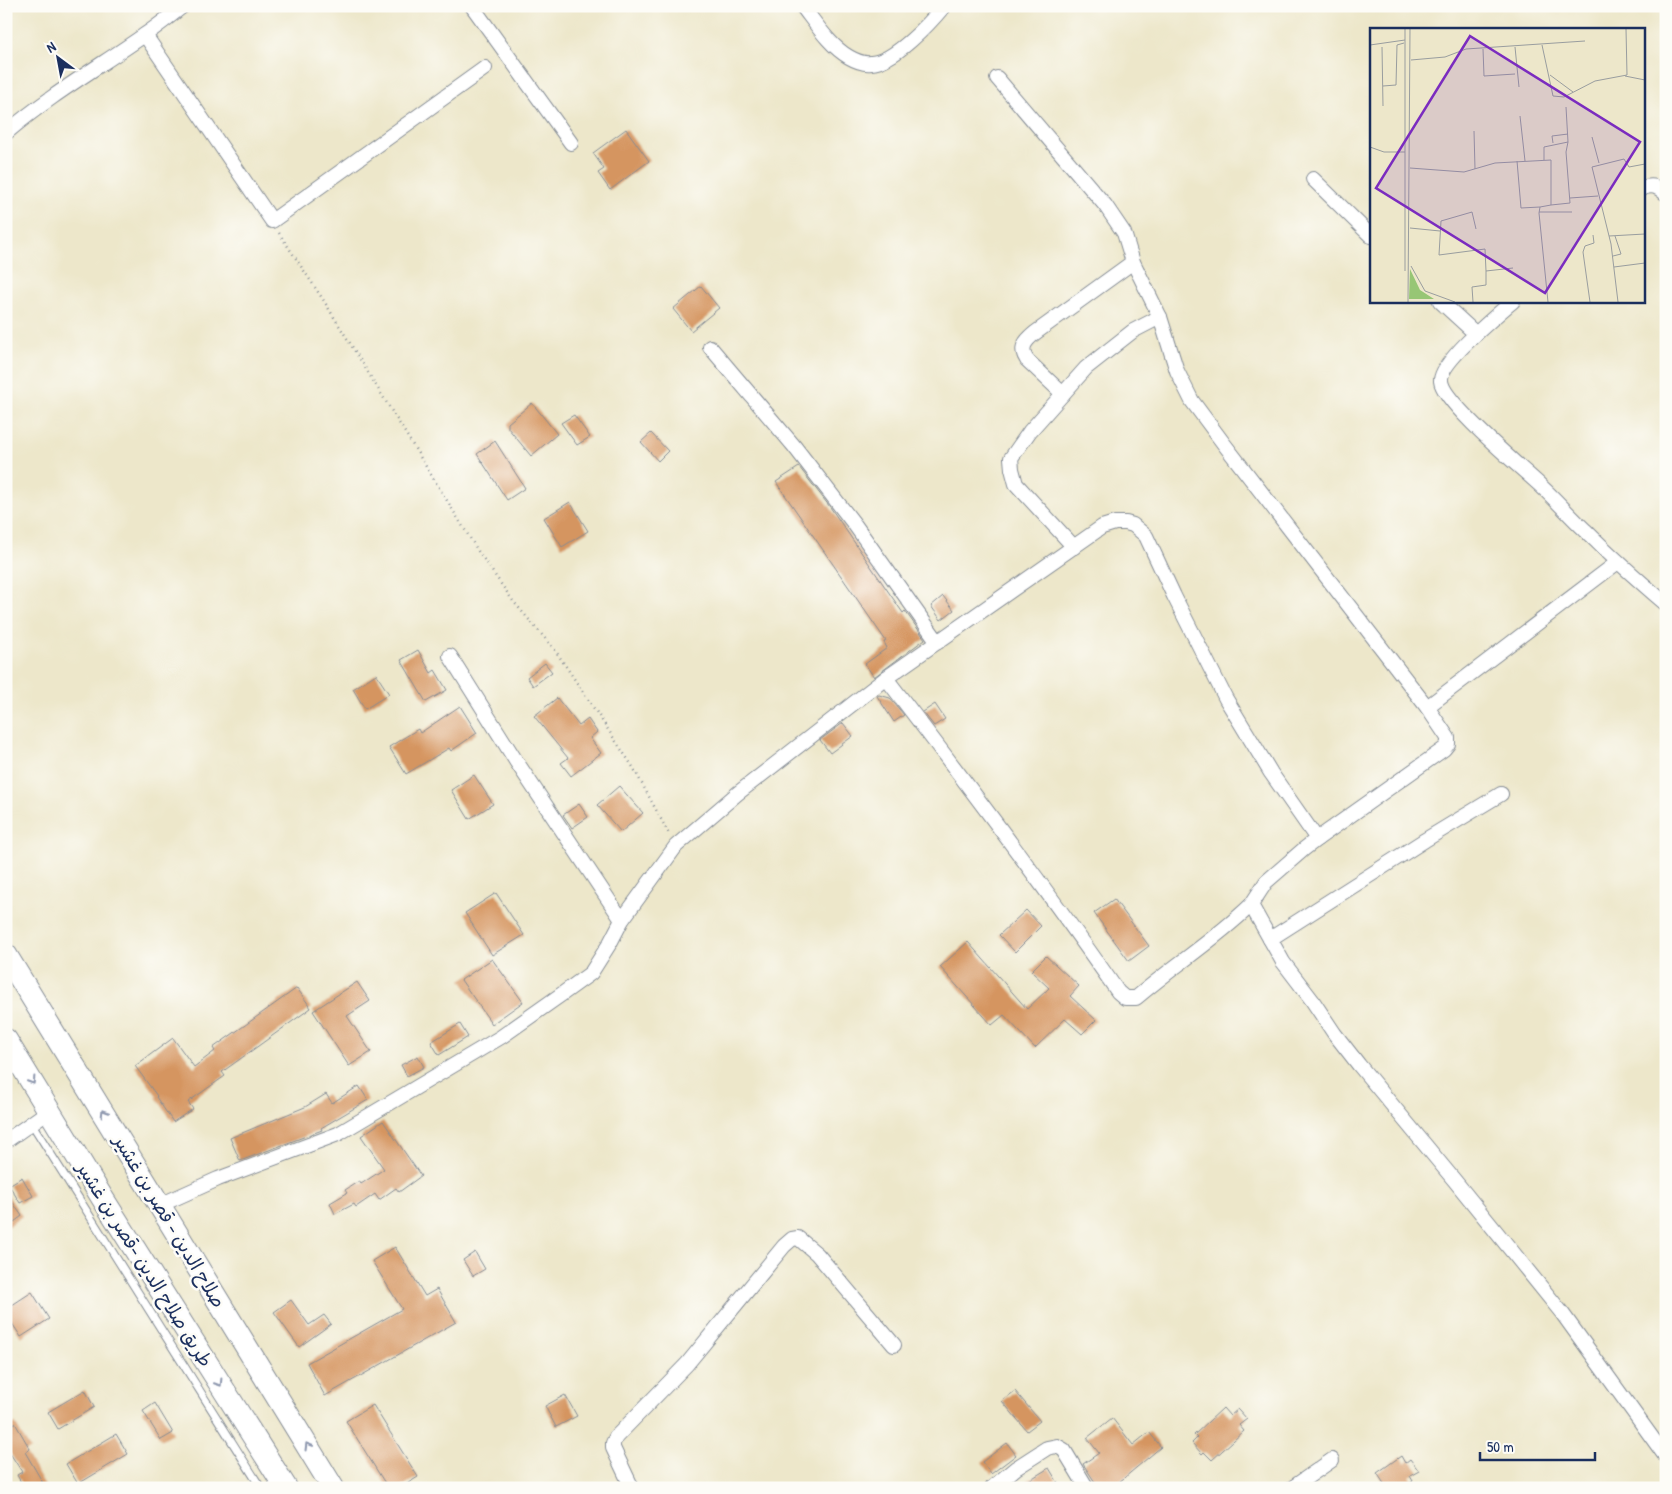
<svg xmlns="http://www.w3.org/2000/svg" width="1672" height="1494" font-family="'Patrick Hand','Playpen Sans Arabic',sans-serif">
	<style>
		.building { fill: #d59560 }
		.lines { fill: none; stroke-linecap: round; stroke-linejoin: round }
		.service-casing { stroke: #848b94; stroke-width: 9 }
		.minor-casing { stroke: #848b94; stroke-width: 16 }
		.trunk-casing { stroke: #848b94; stroke-width: 24 }
		.path { stroke: #848b94; stroke-width: 2.5; stroke-dasharray: 1 4; stroke-linecap: butt }
		.service { stroke: #fff; stroke-width: 7 }
		.minor { stroke: #fff; stroke-width: 14 }
		.trunk { stroke: #fff; stroke-width: 22 }
		.oneway { stroke: #8d97ae }
		.labels { text-anchor: middle; dominant-baseline: central; stroke-width: 5; stroke-linejoin: round; paint-order: stroke }
		.street-label { font-size: 19px; fill: #1b2f5e; stroke: #fdfcf7 }
		.inset-road { fill: none; stroke: #999d9f; stroke-width: 1 }
		.view { fill: #7b2cbf; fill-opacity: 0.15; stroke: #7b2cbf; stroke-width: 2.5 }
		.inset-edge { fill: none; stroke: #1b2f5e; stroke-width: 2.5 }
	</style>
	<rect width="100%" height="100%" fill="#fdfcf7"/>
	<filter id="ink" filterUnits="userSpaceOnUse"><feTurbulence type="fractalNoise" baseFrequency=".02" numOctaves="2"/><feDisplacementMap in="SourceGraphic" scale="10" xChannelSelector="R" yChannelSelector="G"/><feConvolveMatrix kernelMatrix="1 2 1 2 8 2 1 2 1" color-interpolation-filters="sRGB"/></filter>
	<filter id="wash" filterUnits="userSpaceOnUse"><feTurbulence type="fractalNoise" baseFrequency=".0096" numOctaves="4" result="noise"/><feDisplacementMap in="SourceGraphic" scale="20" xChannelSelector="R" yChannelSelector="G"/><feGaussianBlur stdDeviation="1.12" result="paint"/><feColorMatrix in="noise" values="0 0 0 0 0 0 0 0 0 0 0 0 0 0 0 0 0 1.4 0 .05"/><feComposite in="paint" operator="in"/></filter>
	<g filter="url(#wash)">
		<rect width="100%" height="100%" fill="#ede7ca"/>
		<g id="blocks">
			<g class="building">
				<path d="M626 129 649 161 610 190 598 173 604 169 593 153Z"/>
				<path d="M701 286 719 308 691 331 673 309Z"/>
				<path d="M532 403 557 434 531 456 508 428V423Z"/>
				<path d="M574 415 590 437 577 445 561 423Z"/>
				<path d="M651 433 668 451 658 461 641 442Z"/>
				<path d="M495 441 525 488 507 500 477 454Z"/>
				<path d="M799 467 830 507 903 613 905 611 925 639 874 677 865 664 887 648 884 642 886 641 776 482Z"/>
				<path d="M570 502 588 531 562 547 544 518Z"/>
				<path d="M943 596 954 610 941 620 931 606Z"/>
				<path d="M418 650 431 673 435 670 447 690 426 702 401 660Z"/>
				<path d="M545 663 552 672 533 686 527 677Z"/>
				<path d="M376 674 389 694 365 709 353 689Z"/>
				<path d="M879 695 890 698 904 715 894 722 877 696Z"/>
				<path d="M557 698 579 726 588 719 597 732 590 738 601 753 571 776 561 763 568 758 534 716Z"/>
				<path d="M935 704 945 719 934 726 923 712Z"/>
				<path d="M460 706 477 733 451 751 449 748 406 774 389 747 418 729 420 733Z"/>
				<path d="M843 723 853 736 830 753 820 740Z"/>
				<path d="M474 775 493 804 469 819 451 790Z"/>
				<path d="M619 786 643 813 621 832 597 805Z"/>
				<path d="M579 804 588 817 572 828 563 815Z"/>
				<path d="M496 893 524 935 492 955 465 913Z"/>
				<path d="M1114 899 1149 946 1129 961 1094 913Z"/>
				<path d="M1026 910 1041 926 1015 952 999 935Z"/>
				<path d="M968 942 1027 1009 1049 988 1031 971 1046 956 1079 986 1070 996 1096 1020 1082 1034 1065 1019 1035 1048 1004 1015 992 1025 940 967Z"/>
				<path d="M492 959 523 1002 492 1024 461 980Z"/>
				<path d="M357 982 370 1001 347 1016 371 1052 349 1066 313 1011Z"/>
				<path d="M297 988 311 1008 222 1072 225 1076 188 1102 193 1109 173 1122 156 1097 157 1096 135 1066 173 1038 194 1067 215 1051 213 1048Z"/>
				<path d="M460 1024 468 1037 439 1055 431 1042Z"/>
				<path d="M418 1056 424 1067 407 1076 401 1065Z"/>
				<path d="M359 1086 368 1100 321 1128 322 1130 240 1161 230 1138 305 1107 326 1094 332 1103Z"/>
				<path d="M383 1121 421 1176 399 1192 396 1188 379 1200 375 1194 356 1207 354 1204 335 1214 330 1203 347 1193 345 1190 359 1181 361 1184 384 1169 361 1136Z"/>
				<path d="M22 1177 33 1196 20 1203 9 1185Z"/>
				<path d="M6 1193 22 1216 6 1228Z"/>
				<path d="M395 1247 425 1296 437 1289 456 1322 325 1396 307 1363 402 1309 372 1261Z"/>
				<path d="M475 1252 485 1269 473 1276 463 1260Z"/>
				<path d="M32 1292 49 1319 21 1337 6 1314V1309Z"/>
				<path d="M291 1300 309 1325 324 1315 331 1324 299 1347 274 1312Z"/>
				<path d="M85 1390 94 1407 58 1429 48 1412Z"/>
				<path d="M1015 1391 1040 1421 1027 1431 1002 1401Z"/>
				<path d="M565 1395 577 1416 556 1427 545 1406Z"/>
				<path d="M155 1403 173 1433 161 1440 143 1411Z"/>
				<path d="M373 1405 418 1477 400 1488H388L346 1421Z"/>
				<path d="M1223 1408 1230 1416 1238 1409 1247 1419 1239 1425 1244 1431 1212 1460 1204 1452 1202 1454 1192 1443 1197 1438 1194 1435Z"/>
				<path d="M1112 1418 1133 1445 1149 1432 1161 1447 1112 1488H1099L1083 1464 1099 1453 1087 1438Z"/>
				<path d="M15 1423 30 1449 25 1452 46 1488H24L17 1475 22 1472 6 1447V1428Z"/>
				<path d="M116 1434 128 1454 78 1484 66 1464Z"/>
				<path d="M1007 1443 1016 1455 991 1474 982 1462Z"/>
				<path d="M1401 1456 1405 1463 1410 1459 1419 1471 1410 1476 1413 1481 1404 1488H1387L1377 1473Z"/>
				<path d="M1049 1468 1061 1488H1016Z"/>
			</g>
		</g>
	</g>
	<g filter="url(#ink)">
		<use href="#blocks" fill-opacity="0" stroke="#848b94" stroke-width="1"/>
		<g class="lines">
			<g class="service-casing">
				<path id="service" d="M32 1124 261 1488"/>
			</g>
			<g class="minor-casing">
				<g id="minor">
					<path d="M472 6 571 143"/>
					<path d="M802 6C816 24 830 46 849 57 856 61 864 64 871 63 894 62 930 23 944 6"/>
					<path d="M145 35 272 221 485 68"/>
					<path d="M997 78 1105 205 1124 233 1133 262 1160 317"/>
					<path d="M6 133C49 96 97 68 143 36 157 27 170 16 183 6"/>
					<path d="M1313 179 1371 236"/>
					<path d="M1643 188C1653 184 1658 187 1666 194"/>
					<path d="M1440 301 1476 334"/>
					<path d="M1513 301C1498 314 1439 363 1441 381 1443 403 1523 469 1542 487 1557 501 1570 516 1585 530 1611 556 1638 580 1666 604"/>
					<path d="M710 347 794 446 855 525 938 642"/>
					<path d="M1063 394 1027 360C1019 348 1025 341 1035 333L1133 262"/>
					<path d="M1074 547 1016 484 1012 469 1011 458 1030 431 1086 368 1133 331 1160 317 1177 371 1192 401 1224 444 1427 707 1448 738V744L1444 749 1317 839"/>
					<path d="M450 656 516 761 622 920"/>
					<path d="M886 678C965 781 1044 885 1118 992L1125 998H1136C1173 966 1215 940 1251 905"/>
					<path d="M1427 707 1618 562"/>
					<path d="M1270 939 1425 840 1501 794"/>
					<path d="M6 1141 50 1110"/>
					<path d="M160 1205 218 1179 338 1134 501 1037 562 994 591 973 610 943 622 920 676 846 738 793 886 678 1102 527 1115 523H1126L1133 525 1146 536 1174 596 1226 699 1271 773 1317 839 1304 849 1266 882 1251 905 1283 962 1312 1000 1334 1033 1359 1065 1455 1181 1562 1313 1666 1457"/>
					<path d="M632 1488 613 1448V1443L616 1437 687 1364 784 1246 792 1239 798 1238 817 1254 894 1345"/>
					<path d="M992 1488 1016 1468 1047 1448 1057 1446 1064 1450 1087 1488"/>
					<path d="M1292 1488 1332 1460"/>
				</g>
			</g>
			<g class="trunk-casing">
				<g id="trunk">
					<path d="M6 955 333 1488"/>
					<path d="M6 1040 103 1199 286 1488"/>
				</g>
			</g>
			<path class="path" d="M279 233 324 301 478 551 513 601 555 650 633 767 669 834"/>
			<use href="#service" class="service"/>
			<use href="#minor" class="minor"/>
			<use href="#trunk" class="trunk"/>
		</g>
		<defs><path id="oneway-chevron" d="M-2-3.5L2.5 0L-2 3.5" fill="none" stroke-width="1.6" stroke-linecap="round" stroke-linejoin="round" transform="scale(1.25)"/></defs>
		<g class="oneway">
			<use href="#oneway-chevron" transform="translate(32 1081) rotate(58)"/>
			<use href="#oneway-chevron" transform="translate(104 1113) rotate(-122)"/>
			<use href="#oneway-chevron" transform="translate(219 1383) rotate(58)"/>
			<use href="#oneway-chevron" transform="translate(308 1446) rotate(-121)"/>
		</g>
	</g>
	<g class="labels">
		<g class="street-label">
			<text transform="translate(170 1221) rotate(59)">صلاح الدين - قصر بن غشير</text>
			<text transform="translate(145 1264) rotate(58)">طريق صلاح الدين -قصر بن غشير</text>
		</g>
	</g>
	<g transform="translate(1370 28)">
		<rect width="275" height="275" fill="#ede7ca"/>
		<path d="M40 241 50 262 64 271H39Z" fill="#97c675"/>
		<path class="inset-road" d="M35 1V243M0 17 35 12M172 17 183 68 194 69 225 53 257 47 256 1M12 19 13 78M145 19 149 59M113 21 114 48 145 46M41 32 75 29 96 21 215 13M180 47 203 64M255 48 275 52M13 58 26 57 27 17 34 15M196 79 198 114M150 88 155 133M104 103 105 141M222 109 229 135M183 115 182 108 198 106M0 119 14 124H35M174 132V119L198 114 196 124 200 175 181 177M147 133 151 180 170 179M40 140 94 144 125 135 181 132V177L170 179 169 185 178 274M200 170 228 168M169 184H202M40 200 70 203M106 201 102 184 71 193 69 227 115 221 116 243 143 240M239 208 275 206M243 228 251 226 245 208M41 238 55 263 85 274M244 239 275 235M38 274 40 1M103 274 102 259 116 257V243M220 274 213 224 215 218 224 215 223 207M248 274 241 216 222 139 254 131 259 139 275 136"/>
		<path class="view" d="M100 8 270 114 175 265 6 160Z"/>
		<rect width="275" height="275" class="inset-edge"/>
	</g>
	<rect width="1672" height="1494" fill="none" stroke="#fdfcf7" stroke-width="25"/>
	<g transform="translate(58 58) rotate(328)" stroke="#fdfcf7" stroke-width="4" paint-order="stroke">
	<path d="M0-4L9 19L0 12L-9 19Z" fill="#1b2f5e"/>
	<text y="-8" font-size="14" font-weight="bold" text-anchor="middle" fill="#1b2f5e">N</text>
	</g>
	<path d="M1480 1452v8h115v-8" fill="none" stroke="#1b2f5e" stroke-width="2.5"/>
	<text x="1487" y="1452" font-size="15" fill="#1b2f5e" stroke="#fdfcf7" stroke-width="4" paint-order="stroke">50 m</text>
</svg>
